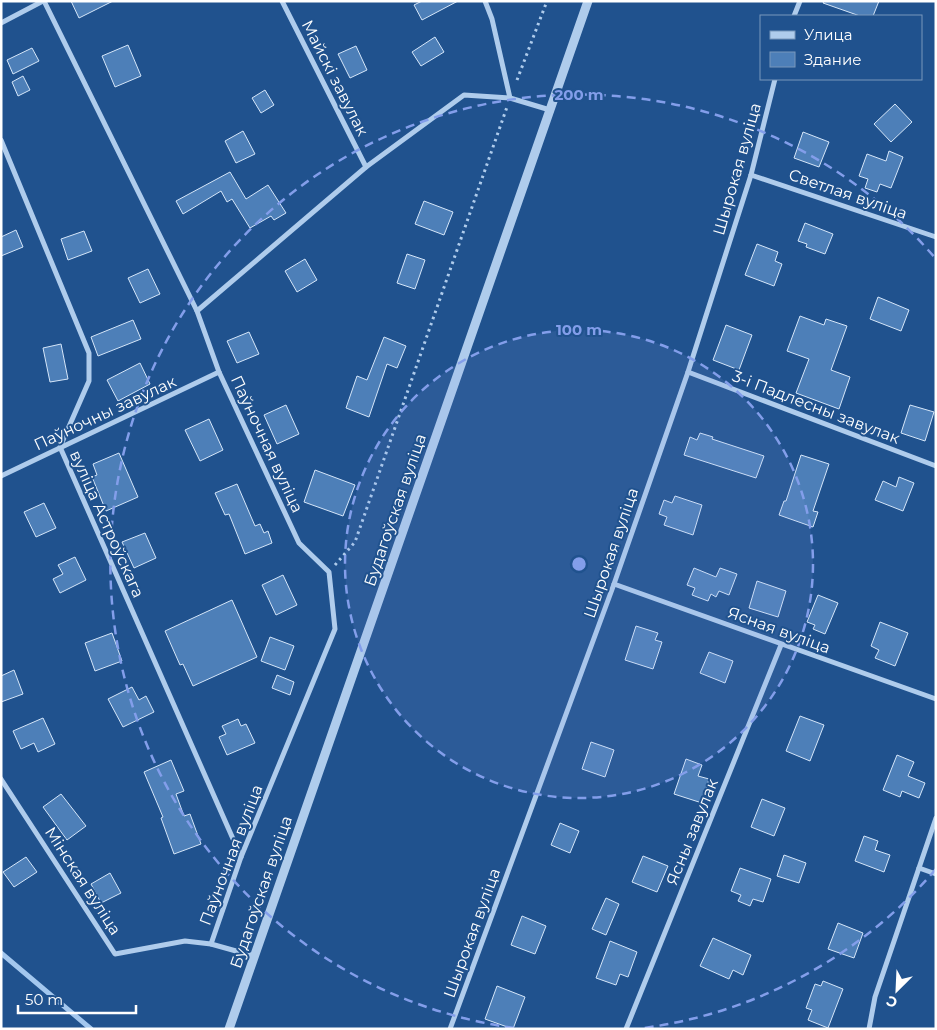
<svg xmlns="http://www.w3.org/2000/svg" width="937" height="1030" font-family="Montserrat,sans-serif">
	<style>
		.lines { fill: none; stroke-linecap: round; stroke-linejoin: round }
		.stream { stroke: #a3c7ee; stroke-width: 5 }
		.building { fill: #4d7fb8; stroke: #d5e6f9 }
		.path { stroke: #afccec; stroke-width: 3; stroke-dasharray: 2.5 4; stroke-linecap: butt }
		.minor { stroke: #afccec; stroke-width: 5 }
		.tertiary { stroke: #afccec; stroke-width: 9 }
		.ring { fill: none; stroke: #839eea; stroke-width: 2.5; stroke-dasharray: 9 6 }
		.labels { text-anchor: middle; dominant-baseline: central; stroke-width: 4; stroke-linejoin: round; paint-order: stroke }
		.street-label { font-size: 16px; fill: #fff; stroke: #20528e }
		.centre { fill: #839eea; stroke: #20528e; stroke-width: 2.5 }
		.ring-label { font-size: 15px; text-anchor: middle; font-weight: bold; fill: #839eea; stroke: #20528e; stroke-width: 4; stroke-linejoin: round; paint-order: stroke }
	</style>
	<rect width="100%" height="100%" fill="#20528e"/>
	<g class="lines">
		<path class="stream" d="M1 953 91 1029"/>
	</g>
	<g class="building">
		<path d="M71 1H113L79 18Z"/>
		<path d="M422 1H458L422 20 414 5Z"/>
		<path d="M824 1H879L873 16H860L823 3Z"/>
		<path d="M435 37 444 52 421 66 412 52Z"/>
		<path d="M128 45 141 76 115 87 102 56Z"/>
		<path d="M356 46 367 70 350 78 338 54Z"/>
		<path d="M32 48 39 61 13 74 7 60Z"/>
		<path d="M23 76 30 90 18 96 12 82Z"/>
		<path d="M265 90 274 105 261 113 252 98Z"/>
		<path d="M895 104 912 122 891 142 874 124Z"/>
		<path d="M243 131 255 154 236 163 225 141Z"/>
		<path d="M803 132 829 142 819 167 794 158Z"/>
		<path d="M889 151 903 157 891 188 880 184 877 192 865 188 868 179 859 176 867 154 886 161Z"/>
		<path d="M230 172 246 199 268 185 286 213 274 220 271 216 250 228 232 199 227 202 221 191 183 214 176 201Z"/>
		<path d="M424 201 453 212 444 235 415 224Z"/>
		<path d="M805 223 833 234 825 254 806 247 807 244 798 241Z"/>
		<path d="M16 230 23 247 1 256V237Z"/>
		<path d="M84 231 92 251 68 260 61 239Z"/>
		<path d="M757 244 778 252 775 261 782 264 774 286 745 275Z"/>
		<path d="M407 254 425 260 415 289 397 283Z"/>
		<path d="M305 259 317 280 297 292 285 271Z"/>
		<path d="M148 269 160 294 140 303 128 278Z"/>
		<path d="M878 297 909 310 901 331 870 319Z"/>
		<path d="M800 316 824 325 826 319 847 326 831 370 850 377 839 409 796 393 809 359 787 351Z"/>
		<path d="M133 320 141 339 98 356 91 337Z"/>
		<path d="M726 325 752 335 739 370 713 360Z"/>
		<path d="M249 332 259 354 237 363 227 341Z"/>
		<path d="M384 337 406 346 397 368 387 364 369 417 346 408 357 376 367 380Z"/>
		<path d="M61 344 68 379 50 382 43 348Z"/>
		<path d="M140 363 150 384 118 401 107 380Z"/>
		<path d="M286 405 299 434 277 444 264 415Z"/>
		<path d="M910 405 934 412 925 441 901 433Z"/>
		<path d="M209 419 223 450 200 461 185 430Z"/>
		<path d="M700 433 713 437 712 439 764 456 756 478 684 455 690 437 697 440Z"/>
		<path d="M119 453 138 497 106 511 92 477 97 475 93 464Z"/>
		<path d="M801 455 829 464 813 511 818 512 813 527 779 515 784 501H786Z"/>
		<path d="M315 470 355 485 343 516 304 502Z"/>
		<path d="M899 477 914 483 903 511 875 500 883 481 896 487Z"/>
		<path d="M237 484 255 526 260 524 264 533 268 531 272 543 245 554 229 514 225 515 215 493Z"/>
		<path d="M675 496 702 505 693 535 664 525 667 517 659 514 664 500 672 503Z"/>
		<path d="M44 503 56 528 36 537 24 512Z"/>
		<path d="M145 533 156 558 134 568 122 542Z"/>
		<path d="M75 557 86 580 60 593 53 579 63 574 58 565Z"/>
		<path d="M694 568 716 577 720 568 737 574 729 595 719 591 716 597 711 594 708 601 692 595 695 588 687 585Z"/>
		<path d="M283 575 297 605 276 615 262 585Z"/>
		<path d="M757 581 786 591 778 617 749 608Z"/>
		<path d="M818 595 838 603 825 634 813 629 815 625 807 622Z"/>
		<path d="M232 600 257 657 193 686 183 664 180 665 165 631Z"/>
		<path d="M880 622 908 633 895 666 875 658 879 650 871 646Z"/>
		<path d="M636 626 658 633 655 640 662 642 653 669 625 660Z"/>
		<path d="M112 633 122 661 95 671 85 643Z"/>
		<path d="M270 637 294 646 285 670 261 661Z"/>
		<path d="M709 652 733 661 725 683 700 673Z"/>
		<path d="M14 670 23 694 1 702V676Z"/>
		<path d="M277 675 294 682 290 695 272 688Z"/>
		<path d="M132 687 139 700 146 696 154 712 123 727 108 699Z"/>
		<path d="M800 716 824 725 810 761 786 751Z"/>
		<path d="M43 718 55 744 38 752 34 743 21 749 13 731Z"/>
		<path d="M238 719 241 726 246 724 255 743 227 755 219 737 226 734 222 726Z"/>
		<path d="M591 742 614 750 605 777 582 769Z"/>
		<path d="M897 755 914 762 908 776 925 783 919 798 902 791 900 797 883 790Z"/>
		<path d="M686 759 702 765 698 776 709 779 702 803 674 794Z"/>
		<path d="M171 760 184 791 176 794 184 816 190 814 201 844 174 854 161 818 163 817 144 772Z"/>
		<path d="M61 794 86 826 67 840 43 807Z"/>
		<path d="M762 799 785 808 774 836 751 827Z"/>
		<path d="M560 823 579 831 570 853 551 845Z"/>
		<path d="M864 836 878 841 875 850 890 855 884 872 855 861Z"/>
		<path d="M784 855 806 863 799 883 777 876Z"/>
		<path d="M643 856 668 866 657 892 632 882Z"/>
		<path d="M26 857 37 872 14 887 3 872Z"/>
		<path d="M740 868 771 879 763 902 753 899 750 906 738 901 741 895 731 891Z"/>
		<path d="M110 873 121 893 101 903 91 884Z"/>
		<path d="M606 898 619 904 606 935 592 929Z"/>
		<path d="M522 916 546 926 535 954 511 945Z"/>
		<path d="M838 923 863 933 854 958 828 949Z"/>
		<path d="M713 938 751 955 743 975 733 970 729 979 700 966Z"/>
		<path d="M610 941 637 952 628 977 620 974 616 985 596 978Z"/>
		<path d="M823 981 843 989 828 1028 808 1020 812 1010 806 1008 815 984 821 986Z"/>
		<path d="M497 986 525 997 513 1029 485 1019Z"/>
	</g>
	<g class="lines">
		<g class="path">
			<path d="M517 80 547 1"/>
			<path d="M335 565 355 542 507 107"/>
		</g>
		<g class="minor">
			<path d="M44 1 197 311"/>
			<path d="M282 1 366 167"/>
			<path d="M485 1 492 19 510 98 550 110"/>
			<path d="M794 16 800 1"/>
			<path d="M1 23 43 1"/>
			<path d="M1 140 89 353V381L60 447 241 857"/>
			<path d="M751 175 936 237"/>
			<path d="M688 372 936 466"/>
			<path d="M1 476 219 372"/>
			<path d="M614 584 936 699"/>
			<path d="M1 779 115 954 185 941 211 944 254 956"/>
			<path d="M919 868 936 874"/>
			<path d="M211 944 241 857 335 629 329 572 299 543 219 372 197 311 366 167 464 95 510 98"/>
			<path d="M450 1029 614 584 688 372 751 175 775 79"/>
			<path d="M626 1029 781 645"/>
			<path d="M869 1029 875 997 936 818"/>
		</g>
		<path class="tertiary" d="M229 1029 588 1"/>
	</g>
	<circle cx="579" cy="564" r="234" fill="#839eea" fill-opacity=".12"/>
	<g class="ring">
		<circle cx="579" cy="564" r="234"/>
		<path d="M936 869A469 469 0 0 1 644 1028M514 1028A469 469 0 1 1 936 259"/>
	</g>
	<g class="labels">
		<g class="street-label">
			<text transform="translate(335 78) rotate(63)">Майскі завулак</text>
			<text transform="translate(737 169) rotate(-74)">Шырокая вуліца</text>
			<text transform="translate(848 194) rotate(19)">Светлая вуліца</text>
			<text transform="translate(816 407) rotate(21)">3-і Падлесны завулак</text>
			<text transform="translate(105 413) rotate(-25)">Паўночны завулак</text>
			<text transform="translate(267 444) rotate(65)">Паўночная вуліца</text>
			<text transform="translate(395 510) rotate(-71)">Будагоўская вуліца</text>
			<text transform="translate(107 524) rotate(66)">вуліца Астроўскага</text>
			<text transform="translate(611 553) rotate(-71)">Шырокая вуліца</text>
			<text transform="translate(779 630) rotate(20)">Ясная вуліца</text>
			<text transform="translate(692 832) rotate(-68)">Ясны завулак</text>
			<text transform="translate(231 855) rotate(-69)">Паўночная вуліца</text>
			<text transform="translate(83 881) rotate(57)">Мінская вуліца</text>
			<text transform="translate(261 892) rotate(-71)">Будагоўская вуліца</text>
			<text transform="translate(472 933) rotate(-70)">Шырокая вуліца</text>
		</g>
	</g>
	<circle cx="579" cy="564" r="8" class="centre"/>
	<g class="ring-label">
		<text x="579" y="100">200 m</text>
		<text x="579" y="335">100 m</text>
	</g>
	<rect width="937" height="1030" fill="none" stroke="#ffffff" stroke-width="5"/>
	<rect x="760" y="15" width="162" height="65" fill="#20528e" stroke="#7997bb"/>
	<rect x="770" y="31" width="25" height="8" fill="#afccec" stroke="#7997bb"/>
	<text x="804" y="40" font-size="15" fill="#ffffff">Улица</text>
	<rect x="770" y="52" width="25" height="15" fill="#4d7fb8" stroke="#7997bb"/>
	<text x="804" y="65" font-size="15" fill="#ffffff">Здание</text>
	<g transform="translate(897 990) rotate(204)" stroke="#20528e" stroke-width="4" paint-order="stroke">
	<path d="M0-4L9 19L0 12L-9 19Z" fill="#ffffff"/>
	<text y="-8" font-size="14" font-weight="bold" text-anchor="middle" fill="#ffffff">С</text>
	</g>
	<path d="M18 1005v8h118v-8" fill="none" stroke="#ffffff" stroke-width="2.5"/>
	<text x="25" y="1005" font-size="15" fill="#ffffff" stroke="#20528e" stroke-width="4" paint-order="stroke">50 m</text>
</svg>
